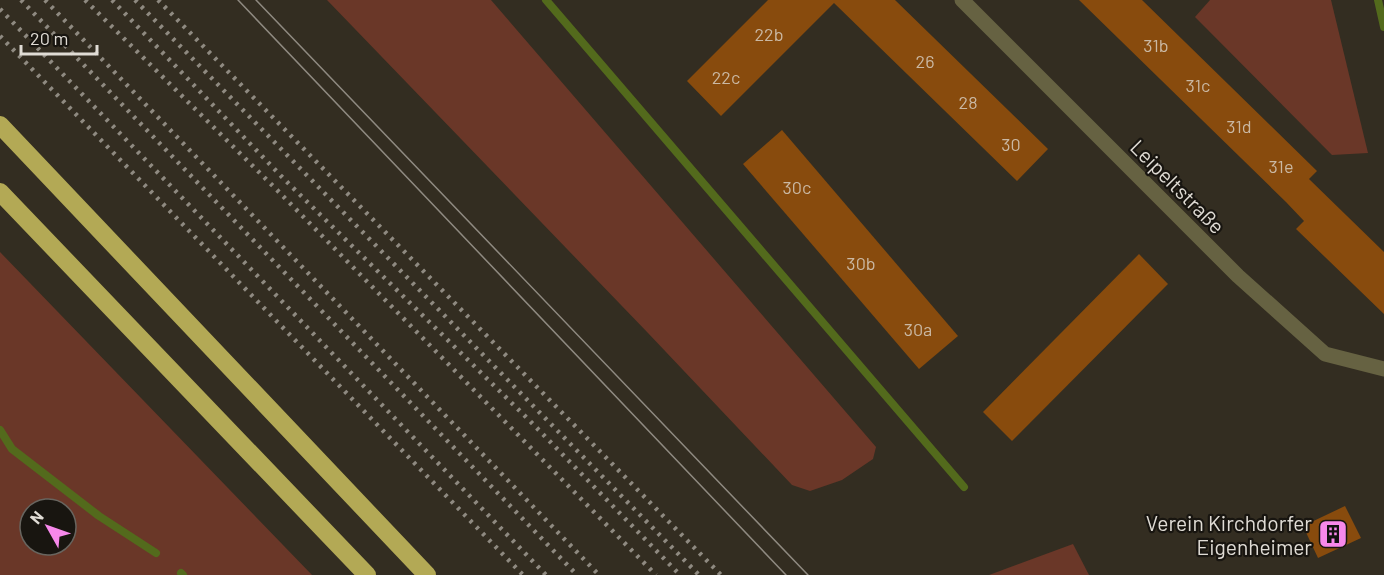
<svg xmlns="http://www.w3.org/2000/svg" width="1384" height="575" font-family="Barlow,sans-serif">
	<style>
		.green { fill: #6a3728; fill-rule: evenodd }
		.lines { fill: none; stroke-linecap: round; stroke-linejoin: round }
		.stream { stroke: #536a1c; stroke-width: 8 }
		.building { fill: #884b0d }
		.minor { stroke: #666242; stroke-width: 15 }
		.highway { stroke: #b3a955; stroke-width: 18 }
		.tram { stroke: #8f8a81; stroke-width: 1.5 }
		.rail { stroke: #8f8a81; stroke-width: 4.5; stroke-dasharray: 3 6; stroke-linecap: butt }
		.labels { text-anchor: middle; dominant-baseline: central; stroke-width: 4.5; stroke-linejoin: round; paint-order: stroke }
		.number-label { font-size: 18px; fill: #cab8a3 }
		.street-label { font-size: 21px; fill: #e0dcd5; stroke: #181510 }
		.poi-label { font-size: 21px; fill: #e0dcd5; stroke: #181510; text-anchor: end }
	</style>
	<rect width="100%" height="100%" fill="#332d21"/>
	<g class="green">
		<path d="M327 0H491L876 447 873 459 842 480 810 491 792 485 648 333Z"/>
		<path d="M1210 0H1331L1368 153 1332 155 1195 17Z"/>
		<path d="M0 252 312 575H0ZM30 509H66V545H30Z"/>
		<path d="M1073 544 1089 575H989Z"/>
	</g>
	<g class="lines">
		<g class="stream">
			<path d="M546 0 964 487"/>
			<path d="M1378 0 1384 27"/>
			<path d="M0 430 12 449 99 516 156 553"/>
			<path d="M181 573 183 575"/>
		</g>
	</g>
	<g class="building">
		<path d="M768 0H895L1048 149 1017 181 834 3 721 116 687 81Z"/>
		<path d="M1079 0H1142L1317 171 1309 179 1384 252V314L1296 229 1304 221 1286 202Z"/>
		<path d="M782 130 958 336 919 369 743 164Z"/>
		<path d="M1139 254 1168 284 1012 441 983 412Z"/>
		<path d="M1345 506 1361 538 1318 558 1303 526Z"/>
	</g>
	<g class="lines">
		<path class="minor" d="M962 0 1238 276 1325 354 1384 369"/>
		<g class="highway">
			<path d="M0 125 427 575"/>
			<path d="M0 192 367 575"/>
		</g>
		<g class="tram">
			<path d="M238 0 786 575"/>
			<path d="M256 0 808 575"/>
		</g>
		<g class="rail">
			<path d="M21 0 577 575"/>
			<path d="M45 0 599 575"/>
			<path d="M85 0 275 188 656 575"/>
			<path d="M112 0 284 179 529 420 680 575"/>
			<path d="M135 0 699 575"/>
			<path d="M158 0 721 575"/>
			<path d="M0 9 546 575"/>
			<path d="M0 36 523 575"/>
		</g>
	</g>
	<defs>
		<g id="building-square" transform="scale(1.5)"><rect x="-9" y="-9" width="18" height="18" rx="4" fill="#f788eb" stroke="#181510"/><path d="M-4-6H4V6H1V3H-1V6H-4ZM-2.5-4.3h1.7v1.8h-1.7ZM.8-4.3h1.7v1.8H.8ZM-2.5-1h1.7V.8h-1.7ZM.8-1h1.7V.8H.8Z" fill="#111"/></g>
	</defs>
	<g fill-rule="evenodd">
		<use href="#building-square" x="1333" y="534"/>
	</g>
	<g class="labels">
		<g class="number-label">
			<text x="769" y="34">22b</text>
			<text x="1156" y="45">31b</text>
			<text x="925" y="61">26</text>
			<text x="726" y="77">22c</text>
			<text x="1198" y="85">31c</text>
			<text x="968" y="102">28</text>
			<text x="1239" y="126">31d</text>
			<text x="1011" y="144">30</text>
			<text x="1281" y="166">31e</text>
			<text x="797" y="187">30c</text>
			<text x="861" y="263">30b</text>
			<text x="918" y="329">30a</text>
		</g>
		<g class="street-label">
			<text transform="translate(1178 186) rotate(45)">Leipeltstraße</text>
		</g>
		<g class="poi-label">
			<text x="1312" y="522">Verein Kirchdorfer<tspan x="1312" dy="24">Eigenheimer</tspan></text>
		</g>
	</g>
	<g transform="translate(48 527) rotate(310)"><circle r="28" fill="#181510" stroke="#68655f" stroke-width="1.5"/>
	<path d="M0-4.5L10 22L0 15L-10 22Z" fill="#f788eb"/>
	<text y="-9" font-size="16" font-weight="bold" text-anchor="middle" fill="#e0dcd5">N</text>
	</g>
	<path d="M21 45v9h76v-9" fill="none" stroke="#e0dcd5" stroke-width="3"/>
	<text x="30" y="45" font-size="18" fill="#e0dcd5" stroke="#181510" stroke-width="4.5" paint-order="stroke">20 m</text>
</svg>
